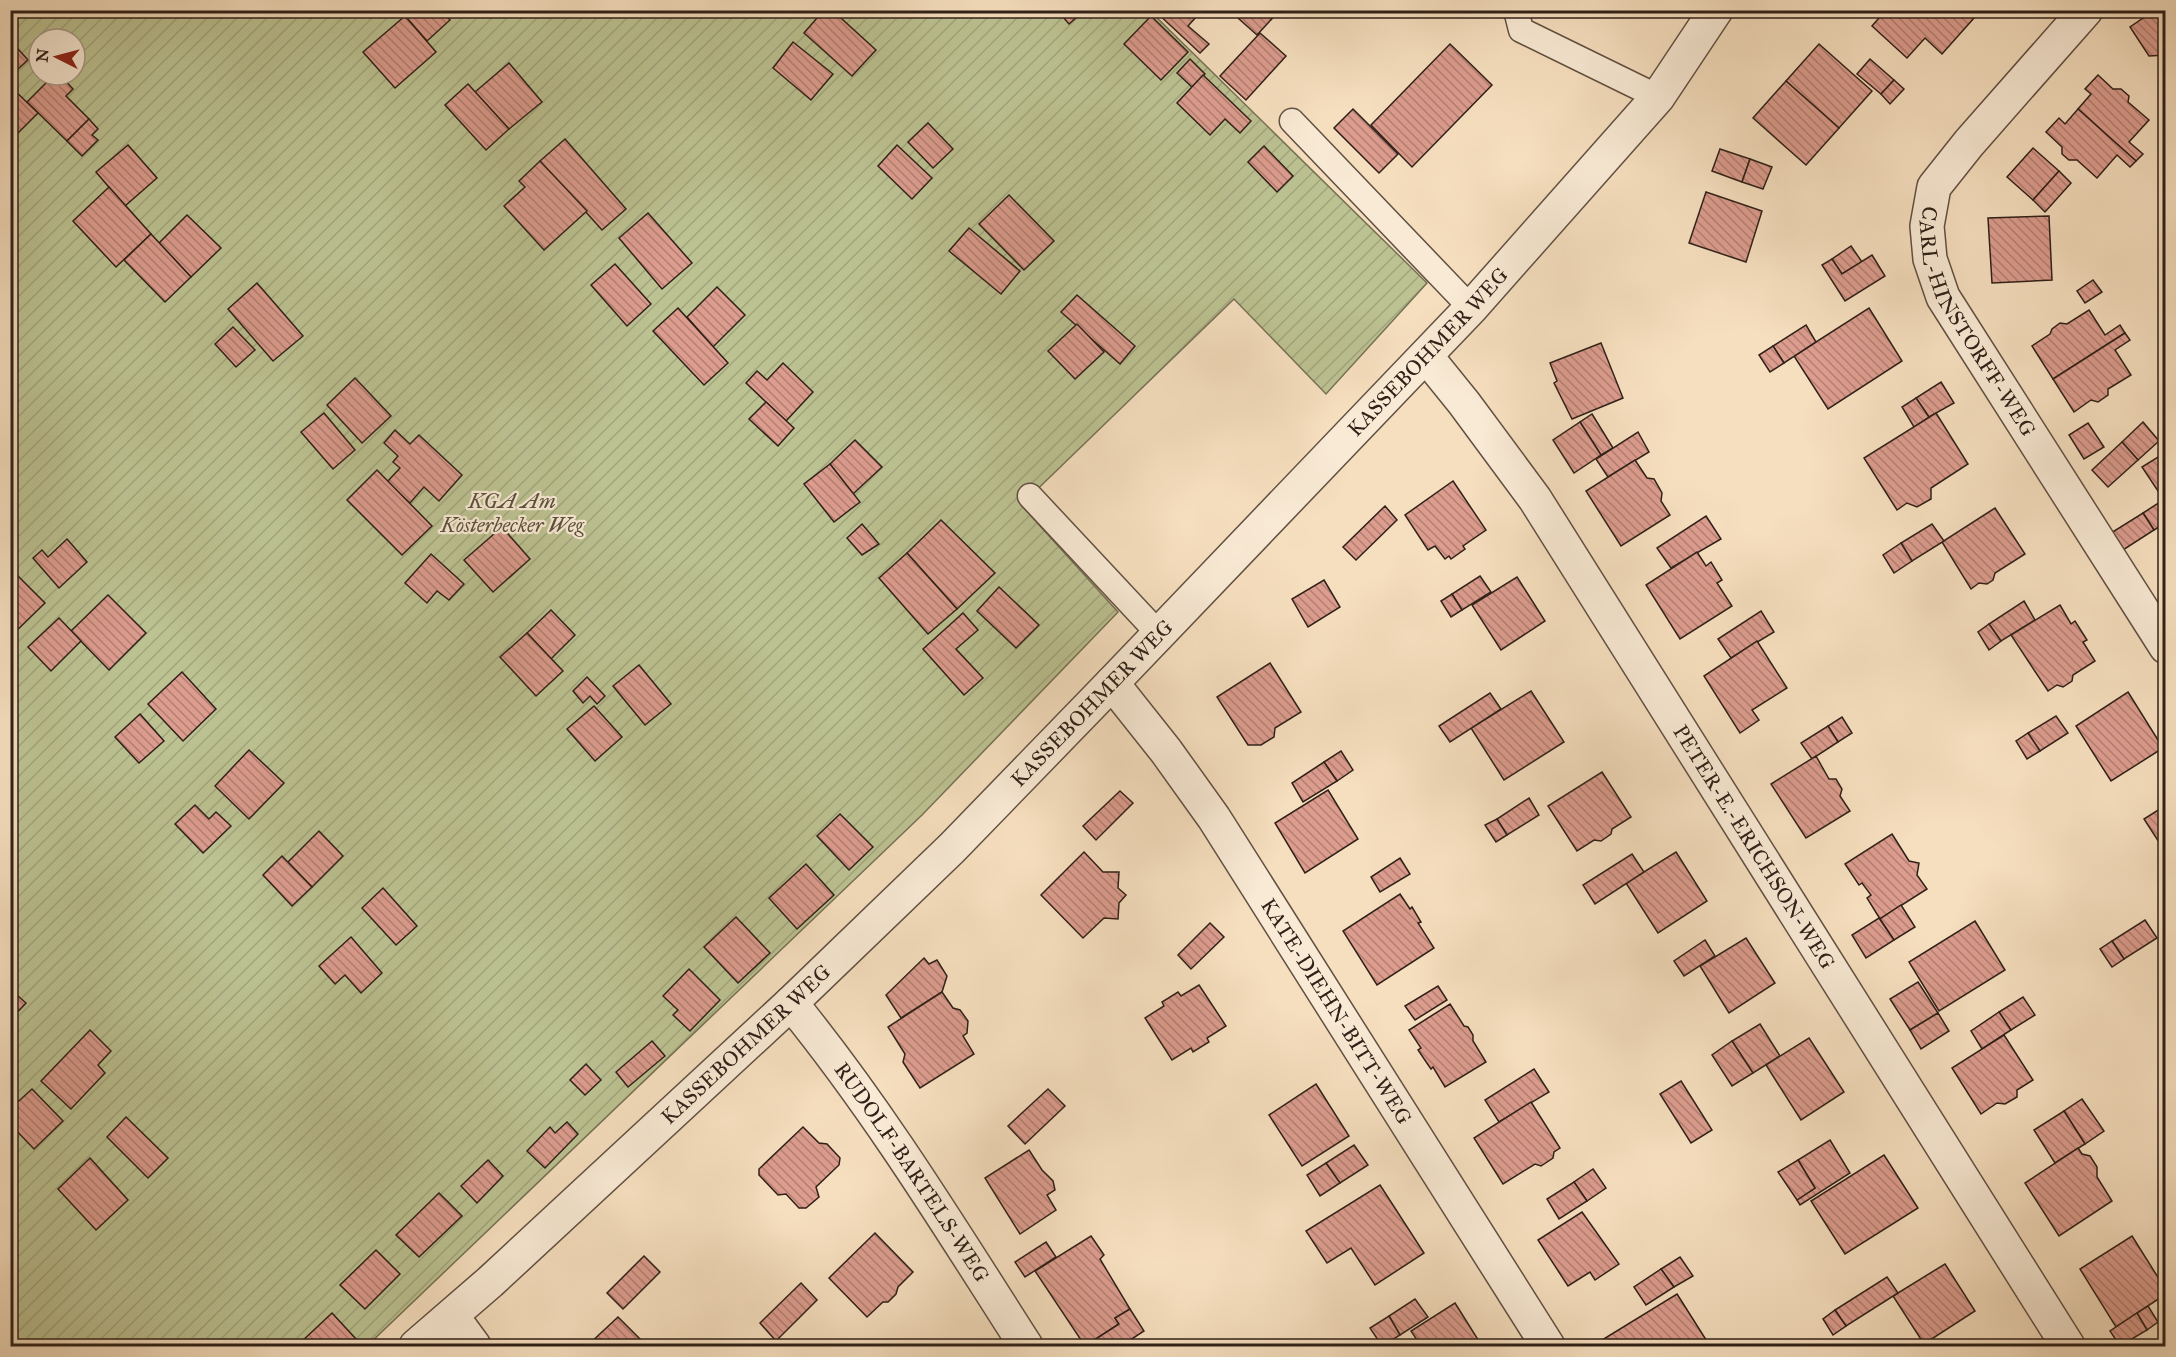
<svg xmlns="http://www.w3.org/2000/svg" width="2176" height="1357" font-family="'IM FELL Great Primer',serif">
	<style>
		.garden { fill: url(#garden-furrows); stroke: #767155; stroke-width: 1.5; fill-rule: evenodd }
		.building { fill: url(#building-back-hatch); stroke: #2f2018; stroke-width: 1.5 }
		.lines { fill: none; stroke-linecap: round; stroke-linejoin: round }
		.service-casing { stroke: #615042; stroke-width: 27 }
		.minor-casing { stroke: #615042; stroke-width: 36 }
		.service { stroke: #f9ead5; stroke-width: 24 }
		.minor { stroke: #f9ead5; stroke-width: 33 }
		.labels { text-anchor: middle; dominant-baseline: central; stroke-width: 4.5; stroke-linejoin: round; paint-order: stroke }
		.street-label { font-size: 21px; fill: #2f2018; stroke: #f9ead5 }
		.park-label { font-size: 21px; font-style: italic; fill: #59513d; stroke: #f9ead5 }
	</style>
	<defs>
		<pattern id="garden-furrows" width="10" height="10" patternUnits="userSpaceOnUse" patternTransform="scale(1.5)"><rect width="10" height="10" fill="#bcc292"/><path d="M-1 1l2-2M0 10L10 0M9 11l2-2" fill="none" stroke="#a2a67d"/></pattern>
		<pattern id="building-back-hatch" width="6" height="6" patternUnits="userSpaceOnUse" patternTransform="scale(1.5)"><rect width="6" height="6" fill="#dc9c8e"/><path d="M-1 5l2 2M0 0l6 6M5-1l2 2" fill="none" stroke="#b37f73"/></pattern>
	</defs>
	<rect width="100%" height="100%" fill="#f6dfbf"/>
	<filter id="stains"><feTurbulence type="fractalNoise" baseFrequency=".00333" numOctaves="4"/><feColorMatrix values="0 0 0 0 .2 0 0 0 0 .09 0 0 0 0 .02 0 0 0 .5 -.17"/></filter>
	<radialGradient id="worn" r=".72"><stop offset=".6" stop-color="#630" stop-opacity="0"/><stop offset="1" stop-color="#630" stop-opacity=".3"/></radialGradient>
	<path class="garden" d="M10 11H1150L1427 283 1326 394 1234 299 1021 505 1118 612 922 815 367 1346H11ZM39 39H75V75H39Z"/>
	<g class="building">
		<path d="M400 10H442L450 20 427 41Z"/>
		<path d="M824 10 830 13 832 10 876 50 852 76 804 33Z"/>
		<path d="M1057 10H1085L1069 24Z"/>
		<path d="M1191 10 1197 16 1188 26 1209 44 1200 53 1155 11Z"/>
		<path d="M1229 10H1280L1257 35Z"/>
		<path d="M1886 10H1965L1974 18 1942 54 1925 38 1907 58 1872 26Z"/>
		<path d="M2155 10H2166V55L2149 56 2130 27Z"/>
		<path d="M405 16 436 52 395 88 363 52Z"/>
		<path d="M1151 16 1188 52 1161 80 1124 44Z"/>
		<path d="M1260 33 1286 56 1246 100 1220 76Z"/>
		<path d="M10 40 28 60 10 76Z"/>
		<path d="M793 42 833 74 811 100 773 68Z"/>
		<path d="M1450 44 1492 85 1412 167 1371 125Z"/>
		<path d="M1819 44 1872 91 1839 128 1786 81Z"/>
		<path d="M1190 59 1205 74 1192 87 1177 73Z"/>
		<path d="M1870 59 1894 80 1881 94 1857 74Z"/>
		<path d="M509 63 542 102 509 129 475 92Z"/>
		<path d="M54 75H60L73 89 66 96 89 119 67 141 27 102Z"/>
		<path d="M1203 75 1251 121 1240 133 1225 119 1210 135 1177 103Z"/>
		<path d="M2098 75 2113 89H2121L2129 96 2128 102 2149 120 2129 142 2143 154 2136 161 2078 109 2091 94 2085 89Z"/>
		<path d="M1894 80 1904 89 1890 104 1881 94Z"/>
		<path d="M1786 81 1839 128 1806 165 1753 118Z"/>
		<path d="M468 84 509 129 486 150 445 105Z"/>
		<path d="M10 86 38 113 10 141Z"/>
		<path d="M1353 109 1398 154 1379 173 1334 128Z"/>
		<path d="M2078 109 2136 161 2130 167 2117 155 2097 178 2077 160H2069L2062 154V147L2046 132 2059 118 2065 124Z"/>
		<path d="M89 119 98 129 92 135 98 140 82 156 67 141Z"/>
		<path d="M928 123 953 149 933 168 908 142Z"/>
		<path d="M565 139 626 209 602 230 540 161Z"/>
		<path d="M128 145 157 178 125 206 96 172Z"/>
		<path d="M897 145 932 178 912 199 878 166Z"/>
		<path d="M1264 146 1293 176 1277 192 1248 162Z"/>
		<path d="M2033 148 2059 171 2033 200 2007 177Z"/>
		<path d="M1720 149 1750 159 1742 182 1712 171Z"/>
		<path d="M1750 159 1772 167 1763 189 1742 182Z"/>
		<path d="M540 161 587 211 544 250 504 206 525 187 519 181Z"/>
		<path d="M2059 171 2071 183 2045 212 2033 200Z"/>
		<path d="M109 187 151 234 116 267 73 221Z"/>
		<path d="M1706 192 1762 211 1746 262 1689 243Z"/>
		<path d="M1009 195 1054 241 1024 270 979 224Z"/>
		<path d="M648 213 692 263 662 289 619 238Z"/>
		<path d="M187 215 221 248 191 277 159 243Z"/>
		<path d="M2049 216 2052 280 1992 283 1988 218Z"/>
		<path d="M969 228 1020 271 1001 294 949 251Z"/>
		<path d="M151 234 191 277 165 302 124 260Z"/>
		<path d="M1851 246 1862 262 1842 274 1832 259Z"/>
		<path d="M1872 255 1885 276 1845 301 1822 265 1832 259 1842 274Z"/>
		<path d="M615 264 651 304 627 326 591 285Z"/>
		<path d="M2093 280 2102 292 2085 303 2077 291Z"/>
		<path d="M257 283 303 336 273 361 228 309Z"/>
		<path d="M717 287 745 315 713 347 687 317Z"/>
		<path d="M1077 295 1135 346 1120 364 1061 312Z"/>
		<path d="M678 308 728 363 704 385 653 331Z"/>
		<path d="M1869 308 1902 361 1828 409 1794 356Z"/>
		<path d="M2089 310 2105 335 2120 325 2125 333 2053 379 2032 346 2050 334 2052 329 2060 323 2067 324Z"/>
		<path d="M1077 324 1104 352 1075 379 1048 351Z"/>
		<path d="M1806 325 1816 342 1784 363 1773 346Z"/>
		<path d="M233 327 255 350 236 367 215 344Z"/>
		<path d="M2125 333 2130 340 2115 350 2131 375 2108 389V395L2098 402 2091 400 2074 412 2053 379Z"/>
		<path d="M1601 343 1623 398 1572 419 1554 383 1557 381 1550 363Z"/>
		<path d="M1773 346 1784 363 1770 372 1759 355Z"/>
		<path d="M783 363 813 392 786 421 746 383 757 371 767 380Z"/>
		<path d="M355 378 391 416 362 443 327 405Z"/>
		<path d="M1941 382 1954 403 1929 417 1916 398Z"/>
		<path d="M1916 398 1929 417 1914 427 1902 407Z"/>
		<path d="M766 402 794 428 778 446 749 419Z"/>
		<path d="M324 413 355 450 333 469 301 432Z"/>
		<path d="M1936 413 1968 464 1931 488V499L1917 507 1907 503 1897 510 1864 458Z"/>
		<path d="M1592 414 1613 448 1601 455 1580 422Z"/>
		<path d="M1580 422 1601 455 1574 473 1553 440Z"/>
		<path d="M2143 422 2159 441 2138 460 2122 442Z"/>
		<path d="M2088 423 2104 447 2084 459 2069 435Z"/>
		<path d="M395 430 410 444 419 435 462 475 439 501 424 487 410 503 387 482 400 468 393 462 398 456 384 443Z"/>
		<path d="M1638 432 1649 452 1608 477 1596 459Z"/>
		<path d="M855 440 882 467 853 494 830 464Z"/>
		<path d="M2122 442 2138 460 2108 487 2092 470Z"/>
		<path d="M2166 452V499L2164 500 2142 467Z"/>
		<path d="M1635 460 1647 478 1654 479 1662 493 1661 501 1670 515 1621 546 1586 491Z"/>
		<path d="M830 464 860 502 834 522 804 484Z"/>
		<path d="M377 470 432 526 402 555 347 500Z"/>
		<path d="M1453 481 1486 530 1463 546 1465 549 1451 559 1449 556 1445 559 1435 546 1428 550 1405 515Z"/>
		<path d="M2160 502 2166 511V523L2154 530 2143 513Z"/>
		<path d="M1385 506 1397 520 1356 560 1343 547Z"/>
		<path d="M1995 508 2025 554 1995 573 1993 580 1987 584 1979 583 1971 589 1942 542Z"/>
		<path d="M2143 513 2154 530 2123 550 2111 533Z"/>
		<path d="M1706 516 1721 539 1671 568 1657 548Z"/>
		<path d="M941 520 995 573 957 609 907 553Z"/>
		<path d="M862 524 879 544 862 555 847 538Z"/>
		<path d="M1932 524 1944 541 1912 561 1901 543Z"/>
		<path d="M502 527 530 559 493 592 464 560Z"/>
		<path d="M67 539 87 562 59 588 33 558 42 550 48 557Z"/>
		<path d="M1901 543 1912 561 1894 573 1883 555Z"/>
		<path d="M1697 552 1706 566 1711 562 1722 580 1717 583 1732 606 1680 639 1646 585Z"/>
		<path d="M907 553 957 609 928 634 879 578Z"/>
		<path d="M431 554 464 584 449 600 437 591 427 603 405 583Z"/>
		<path d="M10 568 45 603 10 637Z"/>
		<path d="M1480 576 1491 592 1462 610 1452 594Z"/>
		<path d="M1517 577 1545 621 1501 650 1472 605Z"/>
		<path d="M1324 580 1340 607 1308 627 1292 599Z"/>
		<path d="M999 587 1039 625 1016 648 977 611Z"/>
		<path d="M1452 594 1462 610 1451 617 1441 601Z"/>
		<path d="M108 595 146 633 109 670 71 631Z"/>
		<path d="M2024 601 2035 620 2001 641 1989 624Z"/>
		<path d="M2060 605 2071 624 2075 621 2087 640 2083 642 2095 661 2073 675 2072 681 2063 687 2057 685 2048 691 2011 635Z"/>
		<path d="M551 610 575 635 551 659 527 633Z"/>
		<path d="M1761 611 1774 632 1731 658 1718 639Z"/>
		<path d="M963 613 978 630 956 649 983 678 964 695 923 649Z"/>
		<path d="M59 618 81 641 51 671 28 647Z"/>
		<path d="M1989 624 2001 641 1989 650 1978 632Z"/>
		<path d="M527 633 563 671 536 696 500 657Z"/>
		<path d="M1757 641 1787 688 1752 710 1759 720 1740 733 1704 676Z"/>
		<path d="M1270 663 1301 712 1275 728 1274 737 1261 745H1248L1217 697Z"/>
		<path d="M639 665 671 704 645 725 613 686Z"/>
		<path d="M182 672 216 709 183 741 148 704Z"/>
		<path d="M587 677 605 696 597 704 590 696 583 703 573 691Z"/>
		<path d="M1531 691 1564 742 1504 780 1471 728Z"/>
		<path d="M2128 692 2163 748 2111 781 2076 726Z"/>
		<path d="M1490 693 1501 709 1450 742 1439 726Z"/>
		<path d="M594 706 622 737 595 761 567 729Z"/>
		<path d="M140 714 164 741 139 763 115 737Z"/>
		<path d="M2056 716 2068 733 2040 751 2028 733Z"/>
		<path d="M1842 717 1852 733 1838 742 1828 726Z"/>
		<path d="M1828 726 1838 742 1812 759 1801 743Z"/>
		<path d="M2028 733 2040 751 2027 759 2016 741Z"/>
		<path d="M249 750 284 783 249 819 215 786Z"/>
		<path d="M1341 751 1353 770 1337 781 1324 762Z"/>
		<path d="M1816 756 1829 779H1836L1842 789 1840 796 1850 811 1806 838 1771 784Z"/>
		<path d="M1324 762 1337 781 1303 802 1292 783Z"/>
		<path d="M1602 772 1631 817 1612 829 1611 834 1601 841 1594 840 1577 851 1548 806Z"/>
		<path d="M1328 790 1358 839 1305 873 1275 823Z"/>
		<path d="M1120 791 1133 803 1096 840 1083 826Z"/>
		<path d="M1529 798 1539 815 1507 835 1497 819Z"/>
		<path d="M195 805 209 819 216 812 231 826 203 853 175 824Z"/>
		<path d="M2166 805V853L2144 819Z"/>
		<path d="M840 814 873 847 849 870 817 836Z"/>
		<path d="M1497 819 1507 835 1496 842 1485 825Z"/>
		<path d="M319 831 343 856 312 887 288 862Z"/>
		<path d="M1892 834 1909 861 1919 863 1917 875 1927 889 1880 919 1867 898 1871 895 1862 883 1859 885 1845 864Z"/>
		<path d="M1084 852 1103 872H1119L1118 888 1126 895 1119 903 1118 919 1104 918 1083 938 1041 895Z"/>
		<path d="M1676 852 1707 901 1658 933 1626 883Z"/>
		<path d="M1632 854 1644 872 1595 904 1583 885Z"/>
		<path d="M282 856 312 887 292 906 263 875Z"/>
		<path d="M1400 858 1410 874 1380 892 1371 877Z"/>
		<path d="M806 864 834 895 797 929 769 898Z"/>
		<path d="M383 888 417 926 396 945 362 908Z"/>
		<path d="M1400 894 1410 909 1412 907 1421 922 1418 923 1434 948 1377 985 1343 931Z"/>
		<path d="M1901 905 1915 927 1894 940 1880 919Z"/>
		<path d="M736 917 770 953 738 983 704 947Z"/>
		<path d="M1879 918 1894 940 1866 958 1852 935Z"/>
		<path d="M2145 920 2157 938 2124 959 2112 941Z"/>
		<path d="M1975 921 2005 970 1939 1011 1909 962Z"/>
		<path d="M1210 923 1224 937 1191 969 1178 955Z"/>
		<path d="M351 937 382 973 361 993 345 975 335 984 319 966Z"/>
		<path d="M1746 938 1775 983 1729 1013 1700 966Z"/>
		<path d="M1705 940 1715 956 1684 976 1674 961Z"/>
		<path d="M2112 941 2124 959 2112 967 2100 949Z"/>
		<path d="M924 958 929 964 937 960 947 976 942 992 901 1018 886 995Z"/>
		<path d="M689 969 720 1000 690 1031 673 1015 678 1010 663 996Z"/>
		<path d="M1918 982 1938 1013 1910 1030 1890 999Z"/>
		<path d="M1199 985 1226 1026 1207 1038 1209 1042 1193 1052 1191 1048 1172 1060 1145 1018 1164 1006 1162 1002 1178 992 1181 996Z"/>
		<path d="M1438 986 1447 1000 1415 1020 1405 1006Z"/>
		<path d="M10 989 26 1003 10 1020Z"/>
		<path d="M942 992 953 1008 960 1010 968 1021 967 1033 963 1036 974 1054 920 1088 903 1062 905 1054 888 1027Z"/>
		<path d="M2023 997 2035 1015 2011 1030 1999 1012Z"/>
		<path d="M1450 1004 1464 1026 1468 1027 1473 1035V1041L1486 1062 1445 1087 1433 1067 1431 1069 1418 1050 1421 1048 1409 1030Z"/>
		<path d="M1999 1012 2011 1030 1982 1049 1971 1031Z"/>
		<path d="M1938 1013 1949 1031 1921 1049 1910 1030Z"/>
		<path d="M1760 1024 1780 1056 1753 1073 1732 1041Z"/>
		<path d="M90 1030 111 1051 98 1065 105 1073 71 1109 41 1081Z"/>
		<path d="M2004 1035 2033 1080 2017 1090V1097L2005 1104 1997 1103 1981 1114 1952 1068Z"/>
		<path d="M1809 1038 1844 1092 1801 1120 1766 1065Z"/>
		<path d="M652 1041 665 1056 628 1087 616 1072Z"/>
		<path d="M1732 1041 1753 1073 1732 1086 1712 1055Z"/>
		<path d="M586 1064 601 1080 585 1095 570 1080Z"/>
		<path d="M1534 1069 1549 1092 1499 1122 1485 1100Z"/>
		<path d="M1681 1081 1712 1130 1691 1143 1660 1094Z"/>
		<path d="M1316 1084 1349 1136 1302 1166 1269 1115Z"/>
		<path d="M32 1089 63 1121 34 1149 10 1124V1109Z"/>
		<path d="M1048 1089 1065 1106 1025 1144 1008 1126Z"/>
		<path d="M2082 1099 2104 1131 2085 1144 2064 1111Z"/>
		<path d="M1531 1102 1560 1148 1554 1152 1553 1158 1541 1166 1535 1164 1503 1184 1474 1138Z"/>
		<path d="M2064 1111 2085 1144 2055 1163 2034 1130Z"/>
		<path d="M126 1117 168 1158 148 1178 107 1137Z"/>
		<path d="M567 1122 578 1134 545 1168 527 1151 550 1127 555 1133Z"/>
		<path d="M803 1127 819 1143 827 1144 840 1158 839 1165 816 1187 819 1197 806 1208H799L786 1194 778 1195 759 1175V1169Z"/>
		<path d="M1830 1140 1850 1173 1800 1205 1797 1200 1815 1188 1798 1160Z"/>
		<path d="M1354 1145 1368 1165 1340 1183 1326 1163Z"/>
		<path d="M2078 1148 2082 1154 2090 1156 2097 1167V1177L2112 1201 2059 1236 2025 1183Z"/>
		<path d="M1029 1150 1042 1170 1053 1181 1055 1190 1047 1195 1056 1210 1020 1234 985 1178Z"/>
		<path d="M1884 1155 1918 1208 1845 1254 1811 1201Z"/>
		<path d="M90 1158 128 1200 96 1230 58 1189Z"/>
		<path d="M488 1160 503 1176 477 1203 461 1186Z"/>
		<path d="M1798 1160 1815 1188 1797 1200 1778 1172Z"/>
		<path d="M1326 1163 1340 1183 1320 1196 1307 1175Z"/>
		<path d="M1593 1169 1606 1188 1587 1201 1574 1182Z"/>
		<path d="M1574 1182 1587 1201 1559 1219 1547 1199Z"/>
		<path d="M1380 1185 1424 1253 1375 1285 1351 1248 1327 1263 1306 1231Z"/>
		<path d="M439 1193 462 1216 419 1257 396 1235Z"/>
		<path d="M1582 1212 1619 1264 1595 1280 1590 1272 1568 1286 1538 1240Z"/>
		<path d="M875 1233 913 1272 898 1287 896 1294 888 1302H883L867 1317 829 1278Z"/>
		<path d="M1091 1236 1104 1255 1100 1259 1130 1309 1115 1318 1119 1324 1085 1346 1035 1271Z"/>
		<path d="M2132 1236 2166 1290V1294L2116 1327 2080 1269Z"/>
		<path d="M1046 1242 1056 1257 1025 1277 1015 1262Z"/>
		<path d="M376 1250 400 1274 365 1309 340 1285Z"/>
		<path d="M644 1256 660 1272 623 1309 607 1293Z"/>
		<path d="M1680 1257 1693 1276 1674 1287 1661 1269Z"/>
		<path d="M1945 1264 1975 1311 1924 1344 1893 1296Z"/>
		<path d="M1661 1269 1674 1287 1646 1305 1634 1287Z"/>
		<path d="M1887 1277 1898 1293 1846 1326 1835 1310Z"/>
		<path d="M801 1283 817 1300 776 1341 760 1323Z"/>
		<path d="M1677 1294 1710 1346H1606L1602 1340Z"/>
		<path d="M1415 1299 1428 1317 1400 1335 1389 1316Z"/>
		<path d="M1455 1303 1482 1346H1421L1411 1331Z"/>
		<path d="M2148 1306 2158 1322 2147 1330 2137 1313Z"/>
		<path d="M1130 1309 1144 1331 1121 1346H1085L1119 1324 1115 1318Z"/>
		<path d="M1835 1310 1846 1326 1833 1335 1823 1319Z"/>
		<path d="M332 1313 356 1339 348 1346H301L299 1344Z"/>
		<path d="M2137 1313 2147 1330 2120 1346 2110 1331Z"/>
		<path d="M1389 1316 1400 1335 1382 1346 1370 1328Z"/>
		<path d="M618 1317 647 1346H587Z"/>
	</g>
	<g class="lines">
		<g class="service-casing">
			<g id="service">
				<path d="M1516 10 1521 30 1658 97"/>
				<path d="M1292 121 1471 308"/>
				<path d="M1030 496 1159 634"/>
			</g>
		</g>
		<g class="minor-casing">
			<g id="minor">
				<path id="s1" d="M2086 10 1969 143 1934 187 1927 226 1930 259 1943 297 2166 647"/>
				<path id="s2" d="M1426 356 1464 403 1535 499 2068 1346"/>
				<path id="s3" d="M1112 683 1166 751 1214 818 1548 1346"/>
				<path id="s4" d="M791 1003C879 1111 951 1229 1026 1346"/>
				<path d="M452 1316 474 1346"/>
				<path id="s5" d="M416 1346 490 1282 791 1003 952 848 1112 683 1471 308 1658 97 1716 10"/>
			</g>
		</g>
		<use href="#service" class="service"/>
		<use href="#minor" class="minor"/>
	</g>
	<g class="labels">
		<g class="street-label">
			<text stroke="none"><textPath href="#s1" startOffset="381">CARL-HINSTORFF-WEG</textPath></text>
			<text stroke="none"><textPath href="#s5" startOffset="1419">KASSEBOHMER WEG</textPath></text>
			<text stroke="none"><textPath href="#s5" startOffset="933">KASSEBOHMER WEG</textPath></text>
			<text stroke="none"><textPath href="#s2" startOffset="591">PETER-E.-ERICHSON-WEG</textPath></text>
			<text stroke="none"><textPath href="#s3" startOffset="398">KATE-DIEHN-BITT-WEG</textPath></text>
			<text stroke="none"><textPath href="#s5" startOffset="447">KASSEBOHMER WEG</textPath></text>
			<text stroke="none"><textPath href="#s4" startOffset="208">RUDOLF-BARTELS-WEG</textPath></text>
		</g>
		<g class="park-label">
			<text x="512" y="501">KGA Am<tspan x="512" dy="24">Kösterbecker Weg</tspan></text>
		</g>
	</g>
	<rect width="2176" height="1357" fill="none" stroke="#f6dfbf" stroke-width="36"/>
	<rect x="12" y="12" width="2152" height="1333" fill="none" stroke="#2f2018" stroke-width="3"/>
	<rect x="18" y="18" width="2140" height="1321" fill="none" stroke="#2f2018" stroke-width="1.5"/>
	<g transform="translate(57 57) rotate(276)"><circle r="28" fill="#f9ead5" stroke="#a89989" stroke-width="1.5"/>
	<path d="M0-4.5L10 22L0 15L-10 22Z" fill="#8f2418"/>
	<text y="-9" font-size="16" font-weight="bold" text-anchor="middle" fill="#2f2018">N</text>
	</g>
	<rect width="100%" height="100%" filter="url(#stains)"/>
	<rect width="100%" height="100%" fill="url(#worn)"/>
</svg>
